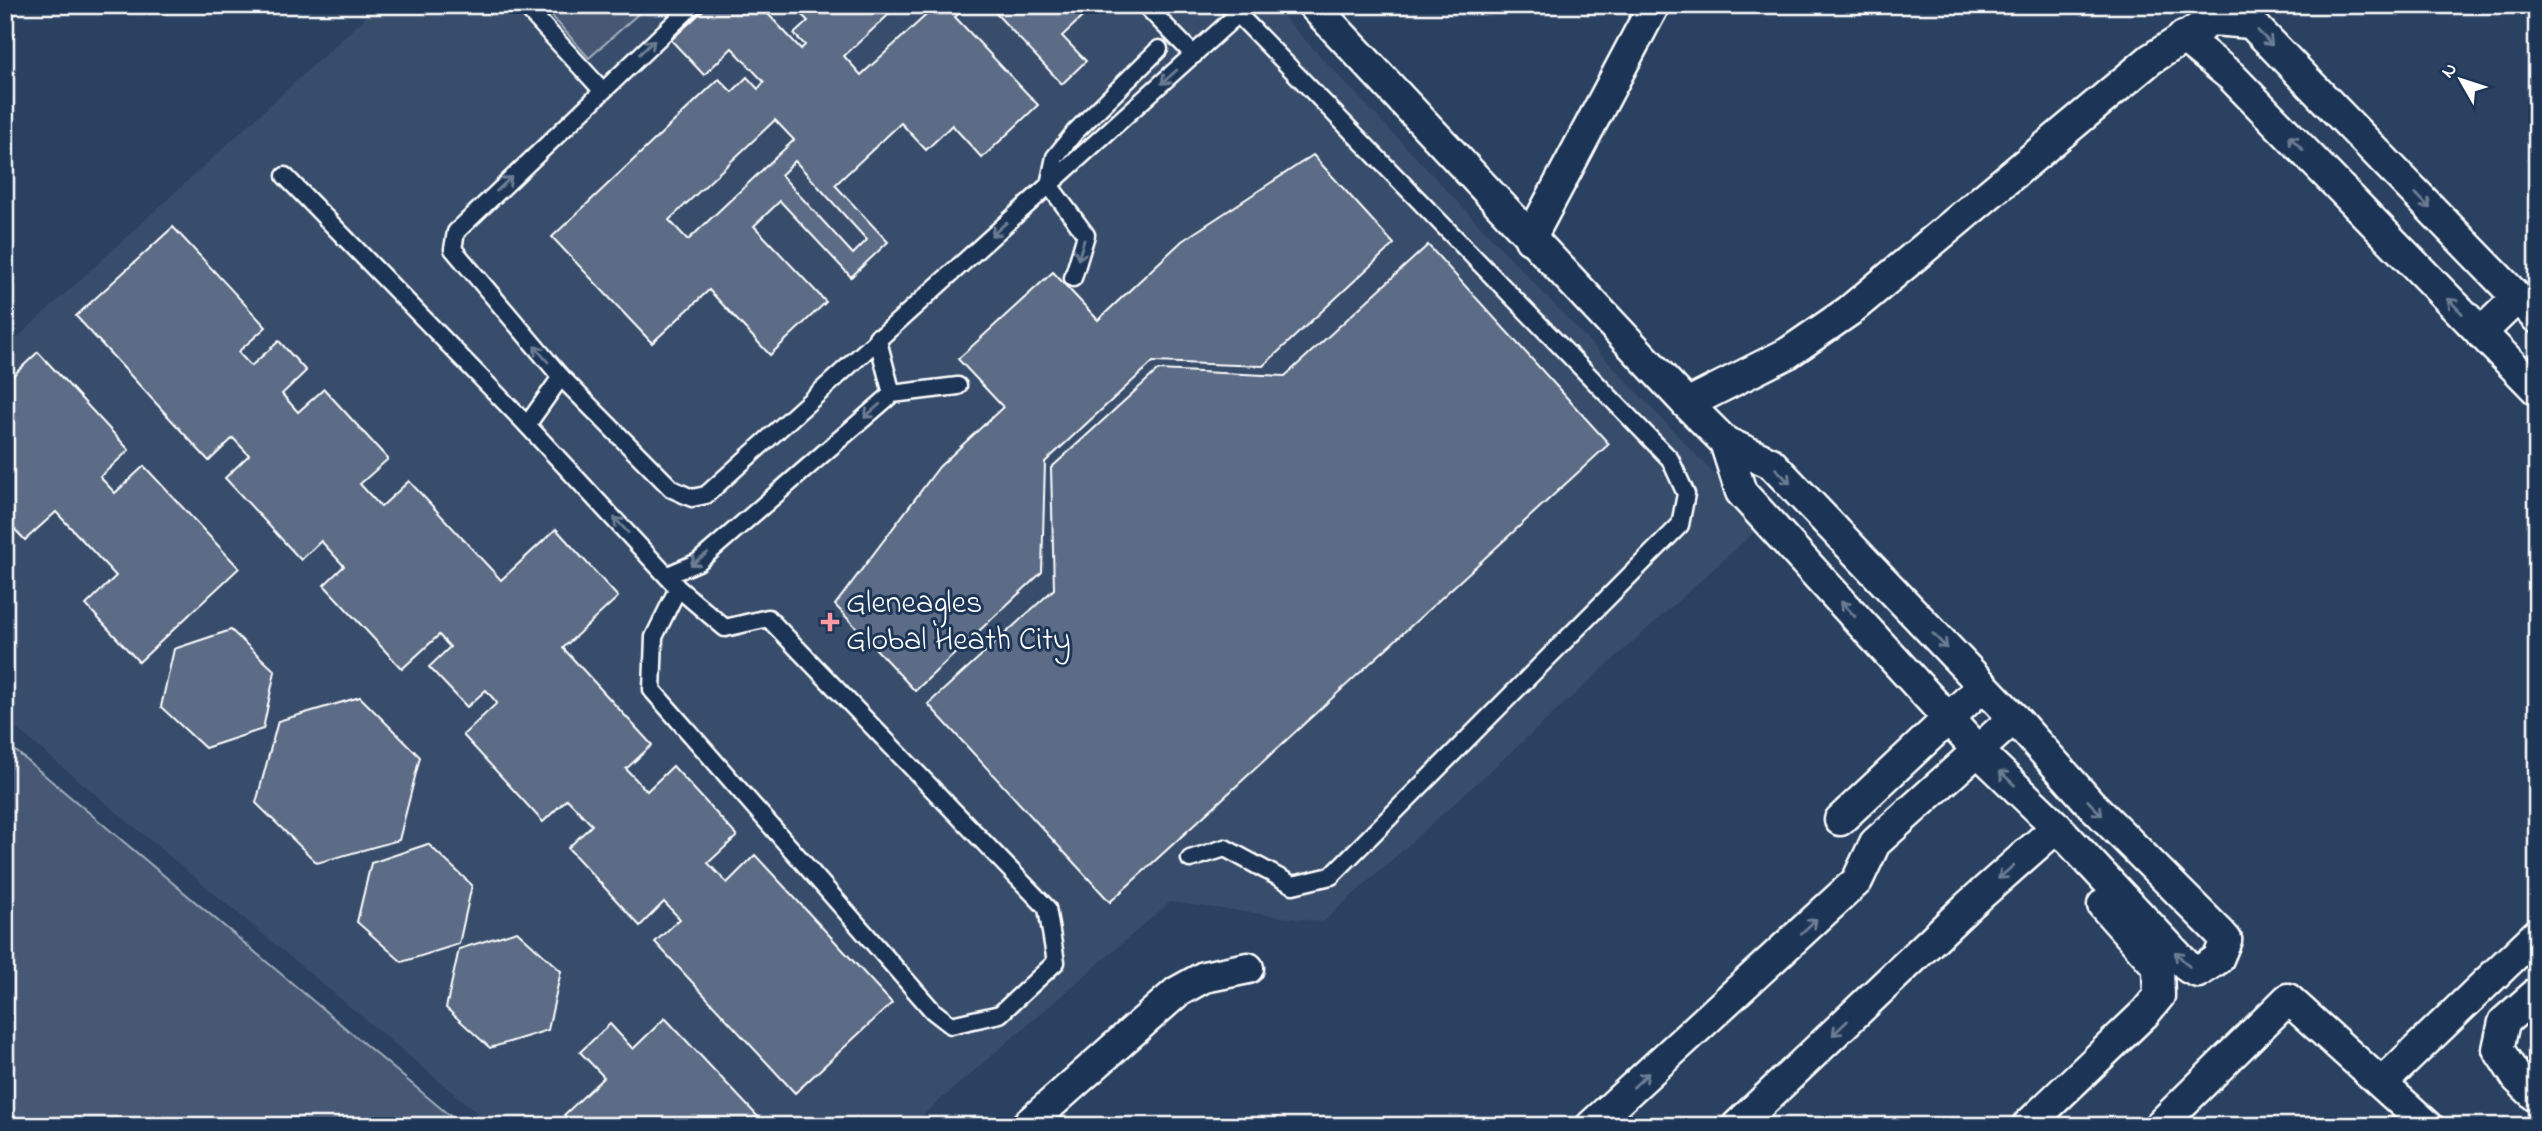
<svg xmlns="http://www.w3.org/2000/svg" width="2542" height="1131" font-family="'Indie Flower',sans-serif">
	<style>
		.built { fill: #394e6c }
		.green { fill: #465975; stroke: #a2acba; stroke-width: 2 }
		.building { fill: #5b6c86; stroke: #fff; stroke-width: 2; fill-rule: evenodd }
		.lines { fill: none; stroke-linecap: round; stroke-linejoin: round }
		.lane-casing { stroke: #fff; stroke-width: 21 }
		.street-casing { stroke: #fff; stroke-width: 35 }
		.lane { stroke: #1d3557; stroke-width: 16 }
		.street { stroke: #1d3557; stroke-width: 30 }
		.oneway { stroke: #6c7c92 }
		.poi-dot { fill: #ff9aa2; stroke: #1d3557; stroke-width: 2.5 }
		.labels { text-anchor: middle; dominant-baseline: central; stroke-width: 6; stroke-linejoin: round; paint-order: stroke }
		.poi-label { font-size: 32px; fill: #fff; stroke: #1d3557; text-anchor: start }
	</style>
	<rect width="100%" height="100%" fill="#2a4161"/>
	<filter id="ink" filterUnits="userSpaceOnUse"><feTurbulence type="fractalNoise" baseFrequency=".0143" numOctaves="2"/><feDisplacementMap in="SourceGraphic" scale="14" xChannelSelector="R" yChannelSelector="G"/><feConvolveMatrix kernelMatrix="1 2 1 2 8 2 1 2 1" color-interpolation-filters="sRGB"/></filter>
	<g filter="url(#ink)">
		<path class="built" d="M379 5H1272L1762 525 1323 922 1170 902 910 1126H493L5 719V349Z"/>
		<g class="green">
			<path d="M542 5H648L589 58Z"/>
			<path d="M5 742 462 1126H5Z"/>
		</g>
		<g class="building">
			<path d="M709 5H778L768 14 801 49 805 45 794 34 808 21 796 9 800 5H899L844 56 861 75 937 5H968L955 17 1038 105 982 158 952 125 926 150 901 123 835 185 888 242 851 277 780 201 754 226 826 302 770 355 709 290 652 343 552 237 719 79 732 92 747 77 758 89 764 82 732 48 704 75 671 40ZM775 120 794 140 688 240 669 220ZM795 161 867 240 853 254 781 175Z"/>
			<path d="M988 5H1095L1062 36 1086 61 1062 84Z"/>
			<path d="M1313 155 1394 244 1263 366 1153 362 1045 462 1042 572 915 691 835 605 939 467 1003 407 958 359 1053 272 1098 320 1182 241Z"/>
			<path d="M173 227 266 327 238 352 251 366 279 341 306 371 282 394 298 412 324 389 388 459 360 484 381 507 409 481 501 580 556 529 618 597 563 648 652 745 626 769 647 791 673 766 737 836 708 863 727 883 755 855 892 1003 795 1093 655 942 680 919 664 902 640 926 568 848 592 825 567 799 543 822 463 735 497 703 486 690 467 707 429 667 450 647 439 635 402 669 324 585 344 566 321 541 301 560 225 478 249 455 233 438 209 461 76 316Z"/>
			<path d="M1428 245 1609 444 1110 902 928 704 1054 589 1051 468 1158 370 1285 376Z"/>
			<path d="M38 352 129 450 100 477 115 493 144 466 239 568 139 662 86 605 116 576 56 512 25 540 5 519V383Z"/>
			<path d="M231 630 275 671 263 729 205 748 161 707 174 649Z"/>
			<path d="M360 697 420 757 399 840 317 863 256 803 278 721Z"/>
			<path d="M428 844 472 885 459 944 402 962 357 922 371 863Z"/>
			<path d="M517 931 561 971 548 1030 490 1048 446 1008 459 949Z"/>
			<path d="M665 1018 762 1121 757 1126H574L564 1115 604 1077 580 1052 610 1024 633 1049Z"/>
		</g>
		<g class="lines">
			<g class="lane-casing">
				<g id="lane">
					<path d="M524 5 601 89"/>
					<path d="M1145 5 1194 55"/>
					<path d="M285 176 527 425"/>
					<path d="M1073 278 1086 235 1049 185 1055 157 1075 132 1159 49"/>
					<path d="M877 337 892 394"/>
					<path d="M561 377 672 489 692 498 706 495 1237 15"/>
					<path d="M668 575 698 562 892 394 958 386"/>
					<path d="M678 588 654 637 652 690 933 1011 951 1025 1000 1014 1056 962 1047 908 768 618 725 628 678 588 527 425 561 377 453 249 456 232 693 5"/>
					<path d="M1190 859 1225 848 1293 885 1331 876 1680 525 1686 494 1670 459 1229 5"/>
				</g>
			</g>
			<g class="street-casing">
				<g id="street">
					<path d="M1313 5 1687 404 1725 442 1771 463 2014 718 2089 802 2219 932 2226 940 2218 959 2198 972 2189 968 2057 827 1977 750 1741 492 1725 442"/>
					<path d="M2183 37 2231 76 2537 390"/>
					<path d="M1530 239 1654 5"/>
					<path d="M2481 333 2517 298"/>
					<path d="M1687 404 1788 353 1849 311 2151 59 2212 20 2251 23 2537 318"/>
					<path d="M1840 820 1983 686"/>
					<path d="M2537 993 2504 1022 2498 1049 2517 1078 2537 1097"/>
					<path d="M2382 1083 2537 934"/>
					<path d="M1026 1126 1177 992 1204 977 1248 968"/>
					<path d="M1591 1126 1857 881 1875 843 2014 718"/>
					<path d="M1737 1126 1968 906 2057 827"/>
					<path d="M2027 1126 2145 1013 2159 996 2158 967 2103 905"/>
					<path d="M2159 1126 2288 999 2428 1126"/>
				</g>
			</g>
			<use href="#lane" class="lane"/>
			<use href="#street" class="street"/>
		</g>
		<defs><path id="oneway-shaft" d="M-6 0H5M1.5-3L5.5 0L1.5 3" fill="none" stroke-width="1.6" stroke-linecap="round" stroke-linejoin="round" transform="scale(1.75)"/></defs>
		<g class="oneway">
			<use href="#oneway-shaft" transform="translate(2265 38) rotate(46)"/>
			<use href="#oneway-shaft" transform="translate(647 47) rotate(-43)"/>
			<use href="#oneway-shaft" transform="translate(1169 77) rotate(138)"/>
			<use href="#oneway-shaft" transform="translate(2296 143) rotate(-134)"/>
			<use href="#oneway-shaft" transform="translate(504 184) rotate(-44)"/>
			<use href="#oneway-shaft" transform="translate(2423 201) rotate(46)"/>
			<use href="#oneway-shaft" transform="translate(999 229) rotate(139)"/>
			<use href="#oneway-shaft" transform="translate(1081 250) rotate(107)"/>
			<use href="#oneway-shaft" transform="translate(2455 306) rotate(-134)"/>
			<use href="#oneway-shaft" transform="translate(541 354) rotate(-131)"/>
			<use href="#oneway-shaft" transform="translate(872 411) rotate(139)"/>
			<use href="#oneway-shaft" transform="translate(1783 476) rotate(46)"/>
			<use href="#oneway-shaft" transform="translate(621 525) rotate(-133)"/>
			<use href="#oneway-shaft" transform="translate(699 559) rotate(145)"/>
			<use href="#oneway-shaft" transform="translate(1848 609) rotate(-132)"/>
			<use href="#oneway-shaft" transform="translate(1940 641) rotate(46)"/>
			<use href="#oneway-shaft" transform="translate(2007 778) rotate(-136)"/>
			<use href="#oneway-shaft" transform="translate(2095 808) rotate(46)"/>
			<use href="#oneway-shaft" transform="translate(2006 872) rotate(139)"/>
			<use href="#oneway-shaft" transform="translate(1809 926) rotate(-43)"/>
			<use href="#oneway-shaft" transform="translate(2182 959) rotate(-134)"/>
			<use href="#oneway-shaft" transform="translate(1840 1028) rotate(136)"/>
			<use href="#oneway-shaft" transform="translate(1641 1080) rotate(-43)"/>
		</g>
	</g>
	<path class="poi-dot" d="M826.5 611.5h7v7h7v7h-7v7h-7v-7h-7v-7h7z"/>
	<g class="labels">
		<g class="poi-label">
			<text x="846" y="604">Gleneagles<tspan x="846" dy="37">Global Heath City</tspan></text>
		</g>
	</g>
	<rect width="2542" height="1131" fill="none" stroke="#1d3557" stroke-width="28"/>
	<rect x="14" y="14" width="2514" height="1103" fill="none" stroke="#fff" stroke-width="2.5" filter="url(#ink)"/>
	<g transform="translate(2461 80) rotate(309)" stroke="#1d3557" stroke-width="5" paint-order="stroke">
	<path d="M0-5L12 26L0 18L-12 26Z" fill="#ffffff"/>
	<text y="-10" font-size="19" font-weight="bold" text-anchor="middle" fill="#ffffff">N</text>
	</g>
</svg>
